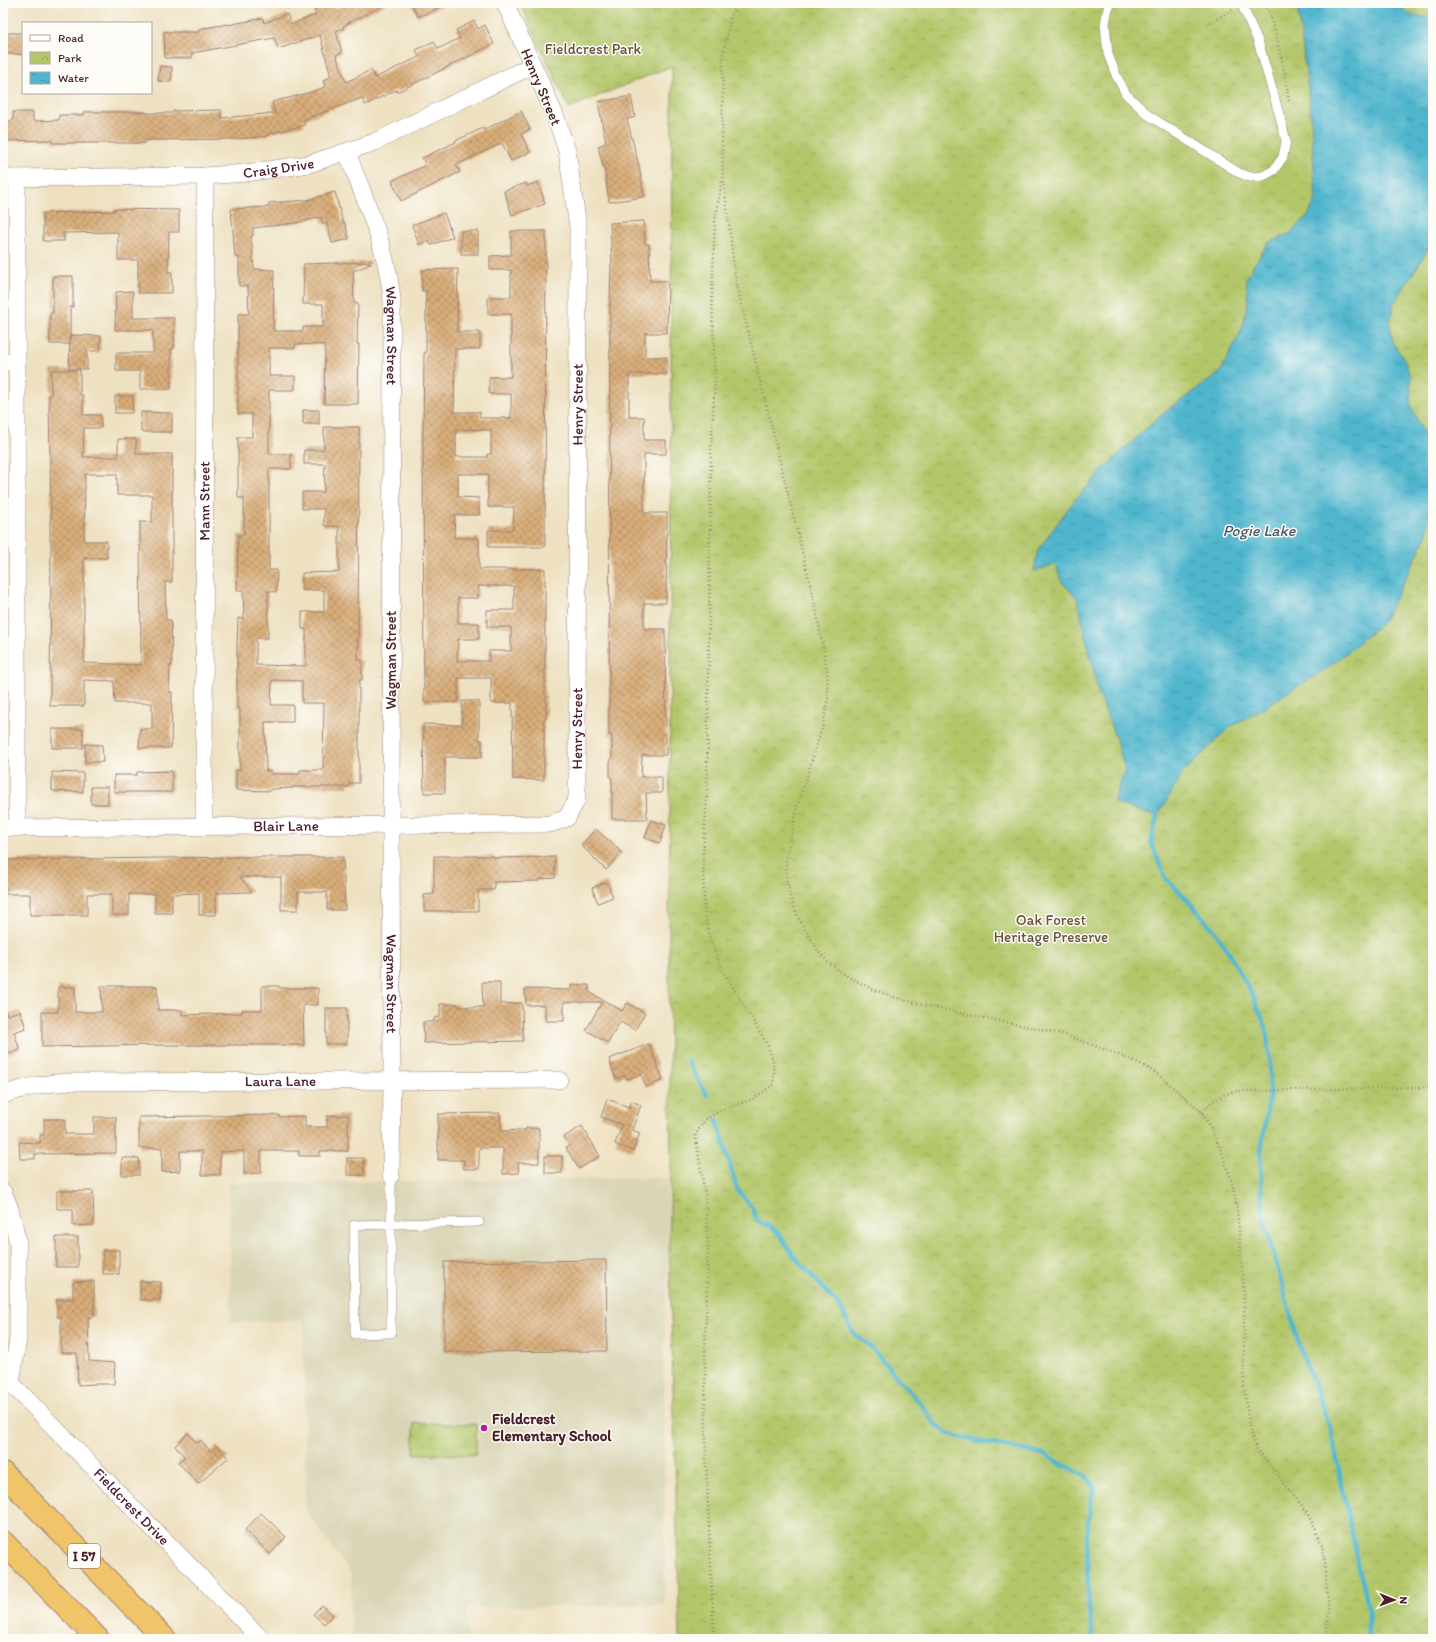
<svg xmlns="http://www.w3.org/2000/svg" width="1436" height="1642" font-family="Itim,sans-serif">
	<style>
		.built { fill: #dad5b5 }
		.park { fill: url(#park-crowns); stroke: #7e734a }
		.water { fill: url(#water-ripples); stroke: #4c6a7c }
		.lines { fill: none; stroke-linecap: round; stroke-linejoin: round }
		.stream { stroke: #4fb6ce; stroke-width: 4.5 }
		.building { fill: url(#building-cross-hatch); fill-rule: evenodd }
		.service-casing { stroke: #9c8076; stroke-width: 10 }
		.minor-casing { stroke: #9c8076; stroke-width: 18 }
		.motorway-casing { stroke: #9c8076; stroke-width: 24 }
		.path { stroke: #9c8076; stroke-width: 2.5; stroke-dasharray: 1 3; stroke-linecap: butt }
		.service { stroke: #fff; stroke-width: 9 }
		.minor { stroke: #fff; stroke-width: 17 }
		.motorway { stroke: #f0c469; stroke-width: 22 }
		.poi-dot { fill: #b5179e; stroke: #fdfcf7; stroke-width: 1.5 }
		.labels { text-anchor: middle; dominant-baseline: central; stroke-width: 3; stroke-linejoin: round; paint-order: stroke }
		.shield { fill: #fdfcf7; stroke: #806168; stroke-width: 1 }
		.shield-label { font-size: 14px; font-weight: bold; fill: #4a1f2b }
		.park-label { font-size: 15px; fill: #6a513e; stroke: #fdfcf7 }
		.street-label { font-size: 15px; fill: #4a1f2b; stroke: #fdfcf7 }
		.poi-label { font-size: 15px; font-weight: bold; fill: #4a1f2b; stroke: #fdfcf7; text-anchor: start }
		.water-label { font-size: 16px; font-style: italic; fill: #4c5b6c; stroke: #fdfcf7 }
	</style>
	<defs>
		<pattern id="park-crowns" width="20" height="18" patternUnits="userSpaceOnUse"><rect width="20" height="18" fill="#b3c76a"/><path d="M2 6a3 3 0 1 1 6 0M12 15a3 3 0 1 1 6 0" fill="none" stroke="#9baa5c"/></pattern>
		<pattern id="water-ripples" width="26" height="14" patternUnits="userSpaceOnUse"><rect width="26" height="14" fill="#4fb6ce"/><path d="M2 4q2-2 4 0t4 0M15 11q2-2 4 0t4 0" fill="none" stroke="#4493a7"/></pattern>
		<pattern id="building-cross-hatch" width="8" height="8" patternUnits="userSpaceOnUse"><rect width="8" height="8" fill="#d9ae7a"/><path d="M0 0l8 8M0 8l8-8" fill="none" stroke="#b28d64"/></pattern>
	</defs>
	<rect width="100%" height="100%" fill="#fdfcf7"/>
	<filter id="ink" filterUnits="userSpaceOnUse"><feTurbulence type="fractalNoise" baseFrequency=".025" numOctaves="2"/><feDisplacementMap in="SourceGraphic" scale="8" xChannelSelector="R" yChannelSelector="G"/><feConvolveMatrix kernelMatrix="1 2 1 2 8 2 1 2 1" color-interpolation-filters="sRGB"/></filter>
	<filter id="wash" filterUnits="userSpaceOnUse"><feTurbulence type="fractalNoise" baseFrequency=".012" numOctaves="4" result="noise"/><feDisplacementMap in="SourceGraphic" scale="16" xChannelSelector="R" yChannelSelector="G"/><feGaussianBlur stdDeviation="0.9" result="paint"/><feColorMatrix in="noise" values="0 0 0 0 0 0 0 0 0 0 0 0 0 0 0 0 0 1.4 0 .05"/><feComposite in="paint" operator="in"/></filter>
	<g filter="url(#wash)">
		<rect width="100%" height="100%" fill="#eee1c1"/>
		<path class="built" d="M671 1178 664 1347 665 1606 467 1607V1639H351V1574L306 1510 303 1320 231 1322 229 1183Z"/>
		<g class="park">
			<path d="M520 3H1433V1639H680L669 1246 671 1178 669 977 672 66 569 108Z"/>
			<path d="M414 1423 476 1424V1455L414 1454Z"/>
		</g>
		<path class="water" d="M1297 3H1393L1414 16 1426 17 1433 12V245L1429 248 1393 305 1390 324 1393 343 1404 359 1411 378 1410 402 1428 445 1431 486 1427 536 1383 622 1328 668 1229 728 1183 773 1157 817 1113 802 1125 771 1117 742 1099 695 1077 598 1061 581 1056 564 1034 571 1038 550 1070 506 1108 464 1163 413 1220 373 1242 329 1248 302 1246 278 1268 243 1289 234 1308 216 1316 199 1310 105Z"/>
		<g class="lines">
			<g class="stream">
				<path d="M1157 817 1151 842 1165 878 1187 899 1214 930 1228 951 1252 995 1266 1027 1270 1063V1093L1261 1151V1190L1264 1220 1300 1348 1331 1430 1358 1563 1369 1611 1368 1639"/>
				<path d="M687 1060 707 1095"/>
				<path d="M717 1120 737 1189 753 1209 757 1221 771 1227 780 1235 794 1256 840 1307 854 1334 870 1346 902 1383 921 1404 934 1423 947 1433 963 1438 1043 1454 1087 1477 1095 1487 1090 1500 1091 1513 1087 1523 1088 1592 1093 1639"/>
			</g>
		</g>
		<g id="blocks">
			<g class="building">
				<path d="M324 3H331L334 9 346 3H388L356 19 343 26 344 28 336 31 342 53 336 55 346 82 371 70 375 78 383 74 419 57 416 50 434 41 438 49 460 38 456 30 474 21 478 29 485 25 494 44 397 92 396 90 365 105 362 98 303 120 305 125 268 134V136L238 139 145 140V143H52V140L3 141V121H13V112H33V121L59 120V115H84V112H145V113H173V111L221 110V118L275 113 272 102 308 93 325 87 323 80 331 77 320 35 278 49 274 38 192 53V58H165L164 32H199V29L228 24V25L263 18 264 23 287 14 291 24 316 15 313 8Z"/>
				<path d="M411 3H450L418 17Z"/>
				<rect x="3" y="33" width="20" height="21"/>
				<path d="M160 66 172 67 171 82 158 81Z"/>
				<path d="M631 96 635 117 627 119 639 166 644 197 609 202 604 166H603L598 146 606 143 598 102Z"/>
				<path d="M521 111 530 129 521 134 530 152 511 161 502 143 456 165 460 172 401 201 392 181 426 165 422 158 456 142 455 141 483 128 484 130Z"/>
				<path d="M538 182 545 204 512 215 504 191 526 183 527 186Z"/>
				<path d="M335 192 343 223H345L349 239 332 243 327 223 323 224 321 217 296 223 253 228V236H251L254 269 274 270 273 331H303V327H323V304H303L304 264 370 262 371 264 353 271 354 303 358 304 357 344H359L358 404H324L325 345 295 344V348H269V376H295V390H269V454H291V469H269V570H277L276 592 268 591V638H256V665L306 666V629H302V612H324V590H302V573L339 572V526H324V509H302V492H324L325 464H304V450H324V427H359L358 660H362V680H359V783H349V787H293V788L271 789V791L236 790V770H240V708H237V644L238 618 244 619 243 590H237L238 535H244V498H238V437H252V414H238V314H249L248 286H239V257H235L231 209 269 207V203L308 200ZM272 680 302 681V703H324L323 770H300V774H271V771H266L265 722H293V705H271Z"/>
				<path d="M114 209 179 210V232H169L168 272H172V293H138V260H118V232L64 233V241H43V213L114 211Z"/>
				<path d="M444 213 453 237 431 245 429 241 419 245 412 225Z"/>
				<path d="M644 221 645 244H649L650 281H668L667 333H645V357H667V374H629V417H644V440H666V454H644V513H667L666 603H644V629H665L666 755H642L641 777H662V793H646L647 819H612V778L610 777V759H612V735H609L610 300 611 264H612L610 223Z"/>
				<rect x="461" y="231" width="17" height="23"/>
				<path d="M511 231H546L545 547H488V530H513L514 507H488V474H458V497L479 498V515H455L454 538H479V569H545V696H546V718H544V780L513 779 512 703H491V678H458V702H424L423 436 424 353H426V291H422V270L458 269 457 332H480V349H455L454 412H480V418H511V394H489V377H511V314H488V297H511V270H490V256L511 255ZM456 429 491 430V454H487V457H456ZM478 586H514V610H487V627H511V651H489V661H457L458 639H479V623H458V598H478Z"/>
				<path d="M53 276H73V307H70V344H50V313H53Z"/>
				<path d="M133 291V318H174V349H171V389H140V371H116V353H153V330H115L116 292Z"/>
				<path d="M70 335 101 336 100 351H87V369H69Z"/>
				<path d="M51 370H80V395H83V415H101V428H84L83 457H118V439H136V454H172V582H165L166 620H171L172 666H170L169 692H172L171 748H139L140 729H152V703H115L114 681 84 680V706H50L51 541H50V520H51L49 395H51ZM85 474H117V495H152V522H140L141 665 84 663V558H107V541H84Z"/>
				<path d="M115 396H133L132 413H115Z"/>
				<rect x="303" y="410" width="16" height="14"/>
				<path d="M141 412 172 413V432H141Z"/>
				<path d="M462 701H479V740H482V757H445V793H424L423 724 462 725Z"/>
				<rect x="52" y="729" width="31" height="19"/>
				<path d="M85 744 102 745 103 762H85Z"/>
				<path d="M172 771V792H114V775H137V772Z"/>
				<path d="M52 772 83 773V792L52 791Z"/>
				<rect x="91" y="787" width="17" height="17"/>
				<path d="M651 820 666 825 660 843 645 838Z"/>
				<path d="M596 829 622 853 606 870 581 845Z"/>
				<path d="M434 856H494V858L555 857V878L540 879V881L494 882V890H478V911H424V895L434 894Z"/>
				<path d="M245 857H343L345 910H327V892H298V910H281V877H240L252 892 216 893V915H199V893L172 894V913H155V894H129V915H112V894H87V915H30V894H5L4 860Z"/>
				<path d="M607 882 613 897 598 903 592 888Z"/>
				<path d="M482 982H500V1004L522 1003 523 1041 424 1043 423 1022H434V1018L440 1017V1004H458V1007H483Z"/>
				<path d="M571 985H589V992L622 1011 627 1003 645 1013 635 1030 620 1022 608 1043 586 1030 602 1002H564V1021H545V1005H526L525 989 571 990Z"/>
				<path d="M101 986H157L158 1010H182V1015L242 1013V1010H262V986H279V988H318V1005H303L304 1045H161L42 1047V1012H58V987H75V1012H102Z"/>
				<path d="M3 1007H4L7 1015 20 1011 26 1028 14 1032 20 1050 3 1056Z"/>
				<rect x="326" y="1008" width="21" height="36"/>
				<path d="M649 1044 663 1080 646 1087 641 1074 627 1079 625 1075 616 1079 609 1059Z"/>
				<path d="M607 1099 629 1107 631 1101 641 1105 632 1130 640 1133 633 1151 615 1144 622 1125 601 1117Z"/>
				<path d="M500 1113 501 1131 526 1130V1128H539V1163H518L519 1173 503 1174V1148H479V1169H464V1160H438V1114Z"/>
				<path d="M279 1115V1117L305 1116V1127H327V1116L348 1115V1151H320V1156H299V1151H261V1173L244 1174V1151L220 1152V1175H202V1151H180V1171L162 1172V1148H139V1117Z"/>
				<path d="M94 1117H116V1153L35 1154V1159H20L19 1142 40 1143V1135H44V1119H65V1134H94Z"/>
				<path d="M582 1126 600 1156 579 1169 566 1148 570 1146 564 1137Z"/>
				<rect x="545" y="1156" width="17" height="17"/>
				<rect x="122" y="1158" width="17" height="17"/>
				<rect x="347" y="1158" width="17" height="17"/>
				<path d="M57 1191H93L94 1225 73 1226V1209H57Z"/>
				<rect x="56" y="1237" width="22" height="30"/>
				<rect x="103" y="1250" width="16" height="24"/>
				<path d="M606 1260 607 1351 444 1352V1262Z"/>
				<path d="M94 1281V1317H88L89 1361 115 1363 114 1384H94L78 1385 77 1353H61V1317H57V1299H73V1282Z"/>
				<path d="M140 1281 161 1282 160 1300H140Z"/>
				<path d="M188 1433 197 1443 201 1440 211 1452 217 1446 228 1458 198 1484 178 1462 185 1457 175 1446Z"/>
				<path d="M261 1513 286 1537 270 1554 245 1530Z"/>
				<path d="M322 1605 333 1615 324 1624 313 1614Z"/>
			</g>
		</g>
	</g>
	<g filter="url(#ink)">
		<use href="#blocks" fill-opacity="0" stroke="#9c8076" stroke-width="1"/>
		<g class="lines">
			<g class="service-casing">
				<g id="service">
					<path d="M1109 3 1105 24 1108 54 1116 75 1126 94 1148 115 1239 173 1250 177 1263 176 1274 170 1283 157 1286 141 1280 117 1258 41 1241 3"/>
					<path d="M391 1175V1333L355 1334 354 1225 479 1222"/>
				</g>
			</g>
			<g class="minor-casing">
				<g id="minor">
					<path id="s1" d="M347 152C365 201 388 249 392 301L391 839 392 1080 391 1175"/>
					<path id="s2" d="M3 178 205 176 246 173 309 164 375 142 533 65"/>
					<path d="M3 362H17"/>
					<path id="s3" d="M204 826 205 176"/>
					<path id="s4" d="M3 828 550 824 567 818 577 799 578 227 567 151 555 115 505 3"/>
					<path d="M17 828V178"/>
					<path id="s5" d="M3 1095C25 1087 45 1083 68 1082L559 1080"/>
					<path d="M3 1192 10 1209 18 1243V1339L11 1383"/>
					<path id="s6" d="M3 1375 261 1639"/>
				</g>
			</g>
			<g class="motorway-casing">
				<g id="motorway">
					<path d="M3 1473 165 1639"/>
					<path d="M3 1542 98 1639"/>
				</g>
			</g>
			<g class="path">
				<path d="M736 3 731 17 723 54 722 145 723 176 736 282 815 604 827 669 828 698 823 725 797 807 786 861 787 881 791 899 798 917 818 951 829 963 845 975 874 990 897 998 931 1007 1063 1034 1104 1049 1139 1063 1159 1075 1202 1112 1212 1130 1222 1153 1232 1182 1237 1208 1244 1293V1386L1250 1432 1256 1448 1306 1511 1315 1528 1322 1545 1329 1608 1326 1639"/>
				<path d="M1266 3C1277 37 1285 67 1289 103"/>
				<path d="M1207 25 1233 9"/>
				<path d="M1202 1112C1214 1099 1221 1094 1238 1091L1433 1087"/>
				<path d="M714 1639 706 1461 705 1354 708 1247 705 1194 695 1135 706 1119 721 1110 753 1099 773 1085 774 1073 773 1060 767 1044 722 969 710 940 704 908 703 855 707 796 711 452 715 377 712 298 715 221 722 180"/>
			</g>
			<use href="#service" class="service"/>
			<use href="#minor" class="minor"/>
			<use href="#motorway" class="motorway"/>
		</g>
	</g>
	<circle class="poi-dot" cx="484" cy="1428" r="4"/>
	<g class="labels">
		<rect class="shield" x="68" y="1544" width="32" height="24" rx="3"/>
		<g class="shield-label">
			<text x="84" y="1556">I 57</text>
		</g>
		<g class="park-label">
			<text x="593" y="49">Fieldcrest Park</text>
			<text x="1051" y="920">Oak Forest<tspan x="1051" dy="17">Heritage Preserve</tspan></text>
		</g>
		<g class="street-label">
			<text transform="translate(541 87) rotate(67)">Henry Street</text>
			<text stroke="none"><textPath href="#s2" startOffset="276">Craig Drive</textPath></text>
			<text stroke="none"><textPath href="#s1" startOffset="191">Wagman Street</textPath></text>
			<text stroke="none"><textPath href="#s4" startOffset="981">Henry Street</textPath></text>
			<text stroke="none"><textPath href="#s3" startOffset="325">Mann Street</textPath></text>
			<text transform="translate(391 660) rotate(-90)">Wagman Street</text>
			<text stroke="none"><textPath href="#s4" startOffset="657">Henry Street</textPath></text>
			<text stroke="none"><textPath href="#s4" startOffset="283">Blair Lane</textPath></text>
			<text stroke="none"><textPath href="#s1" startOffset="839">Wagman Street</textPath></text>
			<text stroke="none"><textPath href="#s5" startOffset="279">Laura Lane</textPath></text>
			<text stroke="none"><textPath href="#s6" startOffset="184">Fieldcrest Drive</textPath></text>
		</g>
		<g class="poi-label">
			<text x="492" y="1419">Fieldcrest<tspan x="492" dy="17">Elementary School</tspan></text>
		</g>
		<g class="water-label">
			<text x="1259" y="530">Pogie Lake</text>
		</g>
	</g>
	<rect width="1436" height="1642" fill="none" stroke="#fdfcf7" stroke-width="16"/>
	<rect x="22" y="22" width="130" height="72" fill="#fdfcf7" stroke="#b5a4a5"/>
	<rect x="30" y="35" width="20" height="6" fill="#ffffff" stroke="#b5a4a5"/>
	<text x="58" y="42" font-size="12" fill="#4a1f2b">Road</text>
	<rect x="30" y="52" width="20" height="12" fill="url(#park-crowns)" stroke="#b5a4a5"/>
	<text x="58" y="62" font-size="12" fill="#4a1f2b">Park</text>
	<rect x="30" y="72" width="20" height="12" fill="url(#water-ripples)" stroke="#b5a4a5"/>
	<text x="58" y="82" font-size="12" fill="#4a1f2b">Water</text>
	<g transform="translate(1394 1600) rotate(91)" stroke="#fdfcf7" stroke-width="3" paint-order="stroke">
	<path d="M0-3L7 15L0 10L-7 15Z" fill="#4a1f2b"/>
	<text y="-6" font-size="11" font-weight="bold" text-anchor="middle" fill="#4a1f2b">N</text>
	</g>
</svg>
